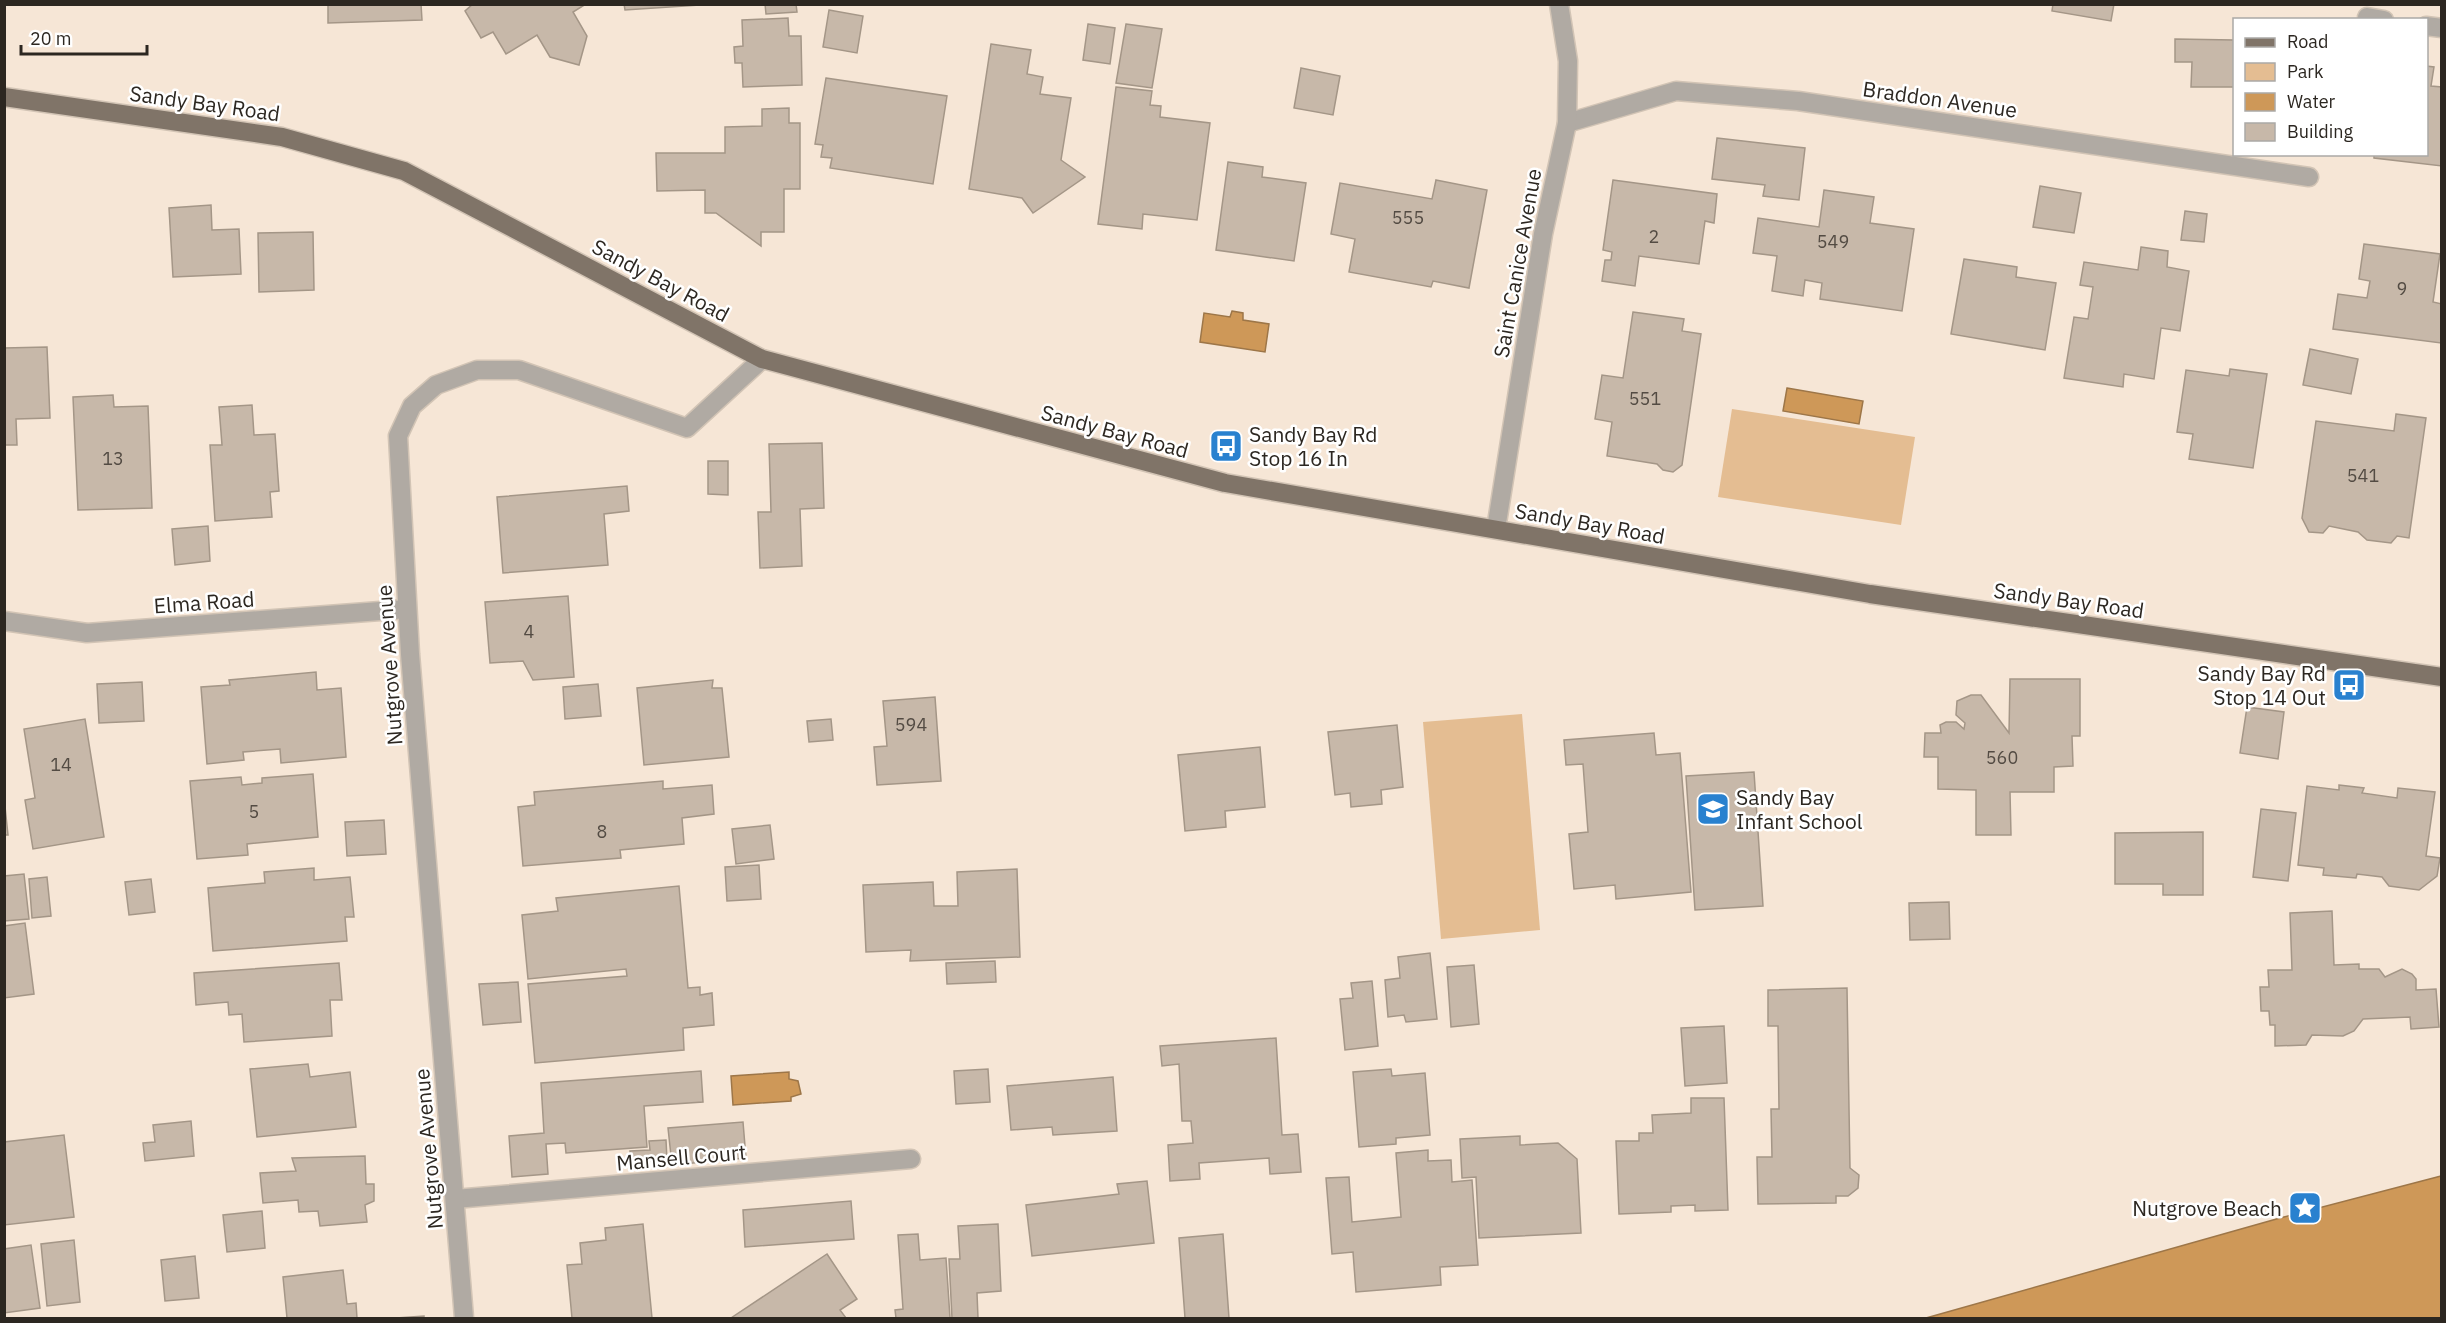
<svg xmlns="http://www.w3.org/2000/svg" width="2446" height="1323" font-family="'IBM Plex Sans',sans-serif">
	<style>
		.green { fill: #e4bd92 }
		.water { fill: #ce9858; stroke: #9d7648; stroke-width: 1.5 }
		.building { fill: #c7b8a9; stroke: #a49687; stroke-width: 1.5 }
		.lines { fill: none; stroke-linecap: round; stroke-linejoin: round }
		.minor-casing { stroke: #d2c4b5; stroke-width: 21 }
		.major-casing { stroke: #d2c4b5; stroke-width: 21 }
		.minor { stroke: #b0aaa3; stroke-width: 18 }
		.major { stroke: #807468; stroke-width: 18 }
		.labels { text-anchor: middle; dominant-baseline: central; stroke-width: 5; stroke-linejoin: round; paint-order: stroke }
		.number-label { font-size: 18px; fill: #534b43 }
		.street-label { font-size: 21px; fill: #2c2721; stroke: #fff }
		.poi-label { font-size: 21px; fill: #2c2721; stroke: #fff; text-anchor: start }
	</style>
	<rect width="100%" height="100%" fill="#f6e6d6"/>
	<g class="green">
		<path d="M1732 409 1915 437 1901 525 1718 497Z"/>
		<path d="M1522 714 1540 930 1441 939 1423 722Z"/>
	</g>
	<g class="water">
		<path d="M1232 311 1243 313V320L1269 324 1265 352 1200 342 1204 313 1230 317Z"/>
		<path d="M1787 388 1863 401 1859 424 1783 411Z"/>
		<path d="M789 1072V1079L798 1081 801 1094 791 1097V1101L733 1105 731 1076Z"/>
		<path d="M2441 1176V1318H1926L2280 1218Z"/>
	</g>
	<g class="building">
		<path d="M328 4H421L422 20 328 23Z"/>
		<path d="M473 4H586L573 12 587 36 579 65 550 57 537 35 506 54 493 32 481 38 465 11Z"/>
		<path d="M624 4H715L625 10Z"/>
		<path d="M765 4H796L797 12 766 14Z"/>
		<path d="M2053 4H2114L2111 21 2052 11Z"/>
		<path d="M829 10 863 16 857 53 823 47Z"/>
		<path d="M788 18 789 36H801L802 85 743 87 742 63H735L734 47 743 46 742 20Z"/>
		<path d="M1088 24 1115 28 1110 64 1083 60Z"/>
		<path d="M1126 24 1162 29 1152 88 1116 83Z"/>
		<path d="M2175 39 2234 40V96V87H2191L2192 62H2175Z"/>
		<path d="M991 44 1031 50 1027 74 1043 77 1040 94 1071 98 1061 160 1085 177 1033 213 1022 198 969 189Z"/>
		<path d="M2426 66 2434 67 2431 86 2442 87V166L2374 158V154H2426Z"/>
		<path d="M1301 68 1340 76 1333 115 1294 108Z"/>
		<path d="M826 78 947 96 933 184 830 168 832 158 821 157 823 145 815 144Z"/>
		<path d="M1116 87 1152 91 1150 105 1161 106 1160 117 1210 123 1197 220 1143 214 1142 229 1098 224Z"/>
		<path d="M789 108V123H800V189H784V232H761V246L716 213H705V190L657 191 656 153H725V127L762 126V109Z"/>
		<path d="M1717 138 1805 148 1799 200 1763 196 1765 185 1712 179Z"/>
		<path d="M1228 162 1263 167 1262 177 1306 183 1294 261 1216 250Z"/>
		<path d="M1436 180 1487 190 1469 288 1433 281 1431 287 1349 272 1355 239 1331 234 1340 183 1432 199Z"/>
		<path d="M1613 180 1717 194 1714 223 1705 221 1699 264 1639 256 1635 286 1602 281 1605 260H1611L1612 252 1603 250Z"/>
		<path d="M2040 186 2081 193 2074 233 2033 227Z"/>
		<path d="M1824 190 1874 197 1870 223 1914 229 1902 311 1820 299 1822 283 1805 280 1803 296 1772 291 1777 256 1753 253 1758 218 1819 227Z"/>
		<path d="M211 205 212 230 239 229 241 274 173 277 169 208Z"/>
		<path d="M2185 211 2207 214 2204 242 2181 240Z"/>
		<path d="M313 232 314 290 259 292 258 233Z"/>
		<path d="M2364 244 2440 254 2433 302 2442 304 2441 343 2333 329 2338 294 2367 298 2370 281 2359 279Z"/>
		<path d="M2141 247 2168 251 2167 267 2189 271 2180 331 2161 328 2154 379 2124 374 2123 387 2064 378 2074 317 2088 319 2093 287 2080 285 2084 262 2138 270Z"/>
		<path d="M1964 259 2017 267 2016 277 2056 283 2045 350 1951 334Z"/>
		<path d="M1633 312 1684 319 1682 331 1701 334 1682 465 1673 472 1663 470 1657 464 1607 456 1612 422 1595 419 1602 375 1623 378Z"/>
		<path d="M47 347 50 418 16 419 17 445H4V348Z"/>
		<path d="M2310 349 2358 359 2351 394 2303 385Z"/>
		<path d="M2230 369 2267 374 2253 468 2189 459 2193 434 2177 432 2186 370 2229 376Z"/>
		<path d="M113 395 114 407 148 406 152 508 78 510 73 397Z"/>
		<path d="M252 405 254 435 275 434 279 491 270 492 272 517 215 521 210 445H222L219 407Z"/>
		<path d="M2396 414 2426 418 2409 538 2397 536 2391 543 2367 540 2358 532 2329 526 2323 533 2309 532 2302 518 2316 421 2394 431Z"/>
		<path d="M822 443 824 508 800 509 802 566 760 568 758 512H771L769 444Z"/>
		<path d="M708 461H728V495L708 494Z"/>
		<path d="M627 486 629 511 604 514 608 565 503 573 497 497Z"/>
		<path d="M208 526 210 561 175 565 172 529Z"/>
		<path d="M568 596 574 677 533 680 523 661 490 663 485 602Z"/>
		<path d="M316 672 317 690 341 688 346 757 281 763 280 749 243 752 244 760 207 764 201 687 230 685 229 680Z"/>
		<path d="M2010 679H2080V736H2072L2073 766 2054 767V792H2010L2011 835H1976V790L1938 789V757H1924L1925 733H1941L1940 725 1946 722H1956L1964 729 1965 723 1956 715 1957 701 1971 695H1981L2009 733Z"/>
		<path d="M713 680 712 688H722L729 757 644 765 637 688Z"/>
		<path d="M142 682 144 721 99 723 97 684Z"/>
		<path d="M598 684 601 716 565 719 563 687Z"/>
		<path d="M935 697 941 781 877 785 874 747 887 746 883 701Z"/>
		<path d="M2247 707 2284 712 2278 759 2240 753Z"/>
		<path d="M85 719 104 837 33 849 25 800 35 798 24 729Z"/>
		<path d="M831 719 833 740 809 742 807 721Z"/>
		<path d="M1397 725 1403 787 1381 790 1382 804 1351 807 1350 793 1335 795 1328 732Z"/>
		<path d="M1654 733 1656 755 1680 753 1691 892 1616 899 1615 885 1574 889 1569 834 1588 832 1583 764 1566 765 1564 740Z"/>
		<path d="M1260 747 1265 807 1225 811 1226 827 1185 831 1178 755Z"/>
		<path d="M1754 772 1763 906 1695 910 1686 776Z"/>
		<path d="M313 774 318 837 247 844 248 855 197 859 190 781 241 777 242 785 262 783V778Z"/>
		<path d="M663 781V789L712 785 714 814 682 818 684 844 620 850 621 858 523 866 518 807 535 805 534 792Z"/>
		<path d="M2339 785 2364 788 2362 793 2397 798 2398 788 2435 792 2426 856 2440 858 2437 876 2419 890 2389 886 2382 877 2357 874 2356 878 2323 875 2324 868 2298 865 2307 786 2339 790Z"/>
		<path d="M4 797 8 835H4Z"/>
		<path d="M2261 809 2296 813 2288 881 2253 877Z"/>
		<path d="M384 820 386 854 347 856 345 822Z"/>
		<path d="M770 825 774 859 736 864 732 829Z"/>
		<path d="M2203 832V895H2163V884H2115V833Z"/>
		<path d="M759 865 761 899 727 901 725 867Z"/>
		<path d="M314 868V880L350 877 354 917H345L347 941 213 951 208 888 265 883 264 872Z"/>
		<path d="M1017 869 1020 957 910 961 911 950 866 952 863 885 933 882 934 906H958L957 872Z"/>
		<path d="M24 874 29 919 4 921V876Z"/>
		<path d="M47 877 51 916 32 918 29 879Z"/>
		<path d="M151 879 155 912 129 915 125 882Z"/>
		<path d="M679 886 688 988 700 987V995L712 993 714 1025 683 1028 684 1050 535 1063 528 984 627 976 626 969 528 979 522 915 558 911 556 898Z"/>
		<path d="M1949 902 1950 939 1910 940 1909 903Z"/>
		<path d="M2332 911 2334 965 2359 964V969H2379L2385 977 2402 969 2412 974 2416 979V990L2436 989 2439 1027 2411 1029 2410 1017 2363 1019 2354 1031 2343 1036 2312 1035 2306 1045 2275 1046V1025H2270L2269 1011H2261L2260 987H2269L2268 970H2292L2290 913Z"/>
		<path d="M25 923 34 994 4 998V926Z"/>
		<path d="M1430 953 1437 1019 1406 1022 1404 1015 1388 1017 1385 980 1400 978 1398 957Z"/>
		<path d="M995 961 996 982 947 984 946 963Z"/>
		<path d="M339 963 342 1000H330L332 1036 244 1042 242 1014 229 1015 228 1002 196 1005 194 973Z"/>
		<path d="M1474 965 1479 1024 1451 1027 1447 967Z"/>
		<path d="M1372 981 1378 1046 1345 1050 1340 999 1353 998 1351 983Z"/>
		<path d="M518 982 521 1022 483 1025 479 984Z"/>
		<path d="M1847 988 1850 1168 1859 1175 1858 1188 1848 1196H1836V1203L1758 1204 1757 1157H1772L1771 1109H1779L1778 1026H1768V990Z"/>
		<path d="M1724 1026 1727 1083 1685 1086 1681 1028Z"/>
		<path d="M1276 1038 1282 1135 1298 1134 1301 1172 1270 1174 1269 1158 1199 1163 1200 1179 1170 1181 1168 1145 1193 1143 1191 1121H1182L1179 1064 1162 1066 1160 1046Z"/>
		<path d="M308 1064 310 1077 350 1072 356 1127 257 1137 250 1069Z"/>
		<path d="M988 1069 990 1102 956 1104 954 1071Z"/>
		<path d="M1391 1069 1392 1076 1425 1073 1430 1135 1396 1138V1144L1359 1147 1353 1072Z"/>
		<path d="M701 1071 703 1102 644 1106 647 1147 566 1153 565 1143 546 1144 548 1174 512 1177 509 1136 544 1133 541 1083Z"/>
		<path d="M1113 1077 1117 1131 1053 1135 1052 1127 1011 1130 1007 1086Z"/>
		<path d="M1691 1098H1724L1728 1210 1695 1211V1205L1671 1206V1212L1619 1214 1616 1141H1639V1133H1653L1652 1115 1691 1113Z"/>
		<path d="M191 1121 194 1156 145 1161 143 1143 155 1142 153 1125Z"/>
		<path d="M743 1122 746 1158 672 1165 668 1128Z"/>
		<path d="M64 1135 74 1217 4 1225V1142Z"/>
		<path d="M1520 1136V1145L1558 1143 1577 1159 1581 1233 1479 1238 1476 1177 1462 1178 1460 1139Z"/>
		<path d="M666 1140 667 1160 631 1163 630 1151 650 1150 649 1141Z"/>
		<path d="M1428 1150V1161L1451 1160 1452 1182 1472 1180 1478 1265 1440 1267 1441 1285 1356 1292 1353 1252 1332 1254 1326 1178 1349 1177 1352 1222 1401 1217 1396 1153Z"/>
		<path d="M365 1156 366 1184H374V1201L365 1205 367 1222 320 1226 318 1211 299 1212 298 1200 263 1203 260 1173 296 1171 292 1158Z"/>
		<path d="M1147 1181 1154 1243 1032 1256 1026 1205 1119 1194 1117 1184Z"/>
		<path d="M851 1201 854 1239 745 1247 743 1210Z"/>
		<path d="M262 1211 265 1248 227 1252 223 1215Z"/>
		<path d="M643 1224 652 1318H572L567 1265 582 1264 580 1243 606 1240 605 1228Z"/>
		<path d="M998 1224 1001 1291 977 1293 978 1318H952L949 1259H960L958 1226Z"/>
		<path d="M918 1234 920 1260 946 1258 950 1318H896L895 1310 903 1309 898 1235Z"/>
		<path d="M1223 1234 1229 1318H1185L1179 1238Z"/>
		<path d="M74 1240 80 1302 47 1306 41 1244Z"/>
		<path d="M31 1245 40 1308 4 1313V1249Z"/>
		<path d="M827 1254 857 1299 840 1310 846 1318H731Z"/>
		<path d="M195 1256 199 1298 165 1301 161 1260Z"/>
		<path d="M343 1270 347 1304 356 1303 357 1318H287L283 1277Z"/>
		<path d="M424 1316V1318H396Z"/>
	</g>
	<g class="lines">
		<g class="minor-casing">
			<g id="minor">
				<path d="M2367 17 2384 20"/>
				<path d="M2426 26 2442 28"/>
				<path d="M1567 123 1676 91 1798 101 2309 177"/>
				<path d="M1496 529 1543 234 1567 123 1568 61 1559 4"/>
				<path d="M4 621 87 633 407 609"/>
				<path d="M455 1199 911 1159"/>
				<path d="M464 1318 410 654 398 436 412 406 436 385 477 370H519L687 428 762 359"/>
			</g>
		</g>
		<g class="major-casing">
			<path id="major" d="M4 97 282 137 404 171 762 359 1225 483 1870 594 2442 677"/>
		</g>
		<use href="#minor" class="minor"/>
		<use href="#major" class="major"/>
	</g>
	<defs>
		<g id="bus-square" transform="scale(1.725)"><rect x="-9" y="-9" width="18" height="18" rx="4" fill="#2981cf" stroke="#fff"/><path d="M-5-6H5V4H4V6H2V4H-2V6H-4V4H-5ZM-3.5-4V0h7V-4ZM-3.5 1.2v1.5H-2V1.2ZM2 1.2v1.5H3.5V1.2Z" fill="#fff"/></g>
		<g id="school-square" transform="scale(1.725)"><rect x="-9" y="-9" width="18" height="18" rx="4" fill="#2981cf" stroke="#fff"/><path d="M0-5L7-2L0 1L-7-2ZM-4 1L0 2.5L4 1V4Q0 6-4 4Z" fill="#fff"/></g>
		<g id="sight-square" transform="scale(1.725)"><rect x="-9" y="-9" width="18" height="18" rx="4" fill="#2981cf" stroke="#fff"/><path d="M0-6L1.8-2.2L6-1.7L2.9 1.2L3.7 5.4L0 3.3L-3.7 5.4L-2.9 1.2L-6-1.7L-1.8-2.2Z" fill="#fff"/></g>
	</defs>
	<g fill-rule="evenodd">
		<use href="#bus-square" x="1226" y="446"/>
		<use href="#bus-square" x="2349" y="685"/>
		<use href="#school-square" x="1713" y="809"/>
		<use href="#sight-square" x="2305" y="1208"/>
	</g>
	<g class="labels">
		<g class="number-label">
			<text x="1408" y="217">555</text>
			<text x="1654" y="236">2</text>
			<text x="1833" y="241">549</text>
			<text x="2402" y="288">9</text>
			<text x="1645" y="398">551</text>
			<text x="113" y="458">13</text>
			<text x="2363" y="475">541</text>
			<text x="529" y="631">4</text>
			<text x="911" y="724">594</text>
			<text x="2002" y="757">560</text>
			<text x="61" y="764">14</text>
			<text x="254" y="811">5</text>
			<text x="602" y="831">8</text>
		</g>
		<g class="street-label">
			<text transform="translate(1940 99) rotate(8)">Braddon Avenue</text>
			<text transform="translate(205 103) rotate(8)">Sandy Bay Road</text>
			<text transform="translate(1517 263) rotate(-80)">Saint Canice Avenue</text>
			<text transform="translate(661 280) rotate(28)">Sandy Bay Road</text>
			<text transform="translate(1115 431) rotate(15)">Sandy Bay Road</text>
			<text transform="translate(1590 523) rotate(10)">Sandy Bay Road</text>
			<text transform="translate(2069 600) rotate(8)">Sandy Bay Road</text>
			<text transform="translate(204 602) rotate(-4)">Elma Road</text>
			<text transform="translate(389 665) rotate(-94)">Nutgrove Avenue</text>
			<text transform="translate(428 1149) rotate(-95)">Nutgrove Avenue</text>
			<text transform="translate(681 1157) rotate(-5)">Mansell Court</text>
		</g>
		<g class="poi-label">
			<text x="1249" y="434">Sandy Bay Rd<tspan x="1249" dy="24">Stop 16 In</tspan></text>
			<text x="2326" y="673" text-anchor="end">Sandy Bay Rd<tspan x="2326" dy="24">Stop 14 Out</tspan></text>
			<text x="1736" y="797">Sandy Bay<tspan x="1736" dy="24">Infant School</tspan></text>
			<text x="2282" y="1208" text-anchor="end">Nutgrove Beach</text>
		</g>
	</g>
	<rect width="2446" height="1323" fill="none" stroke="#2c2721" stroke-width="12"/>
	<rect x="2233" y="18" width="195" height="138" fill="#ffffff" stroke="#aba9a6" stroke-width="1.5"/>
	<rect x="2245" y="38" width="30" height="9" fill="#807468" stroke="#aba9a6" stroke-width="1.5"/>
	<text x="2287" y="48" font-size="18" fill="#2c2721">Road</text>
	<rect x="2245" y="63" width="30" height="18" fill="#e4bd92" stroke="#aba9a6" stroke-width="1.5"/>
	<text x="2287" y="78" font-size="18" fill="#2c2721">Park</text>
	<rect x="2245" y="93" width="30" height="18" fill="#ce9858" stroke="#aba9a6" stroke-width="1.5"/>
	<text x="2287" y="108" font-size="18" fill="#2c2721">Water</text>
	<rect x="2245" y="123" width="30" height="18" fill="#c7b8a9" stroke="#aba9a6" stroke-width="1.5"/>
	<text x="2287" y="138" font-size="18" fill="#2c2721">Building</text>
	<path d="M21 45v9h126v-9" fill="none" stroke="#2c2721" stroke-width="3"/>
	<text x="30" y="45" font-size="18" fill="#2c2721" stroke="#ffffff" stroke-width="4.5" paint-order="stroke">20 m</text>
</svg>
